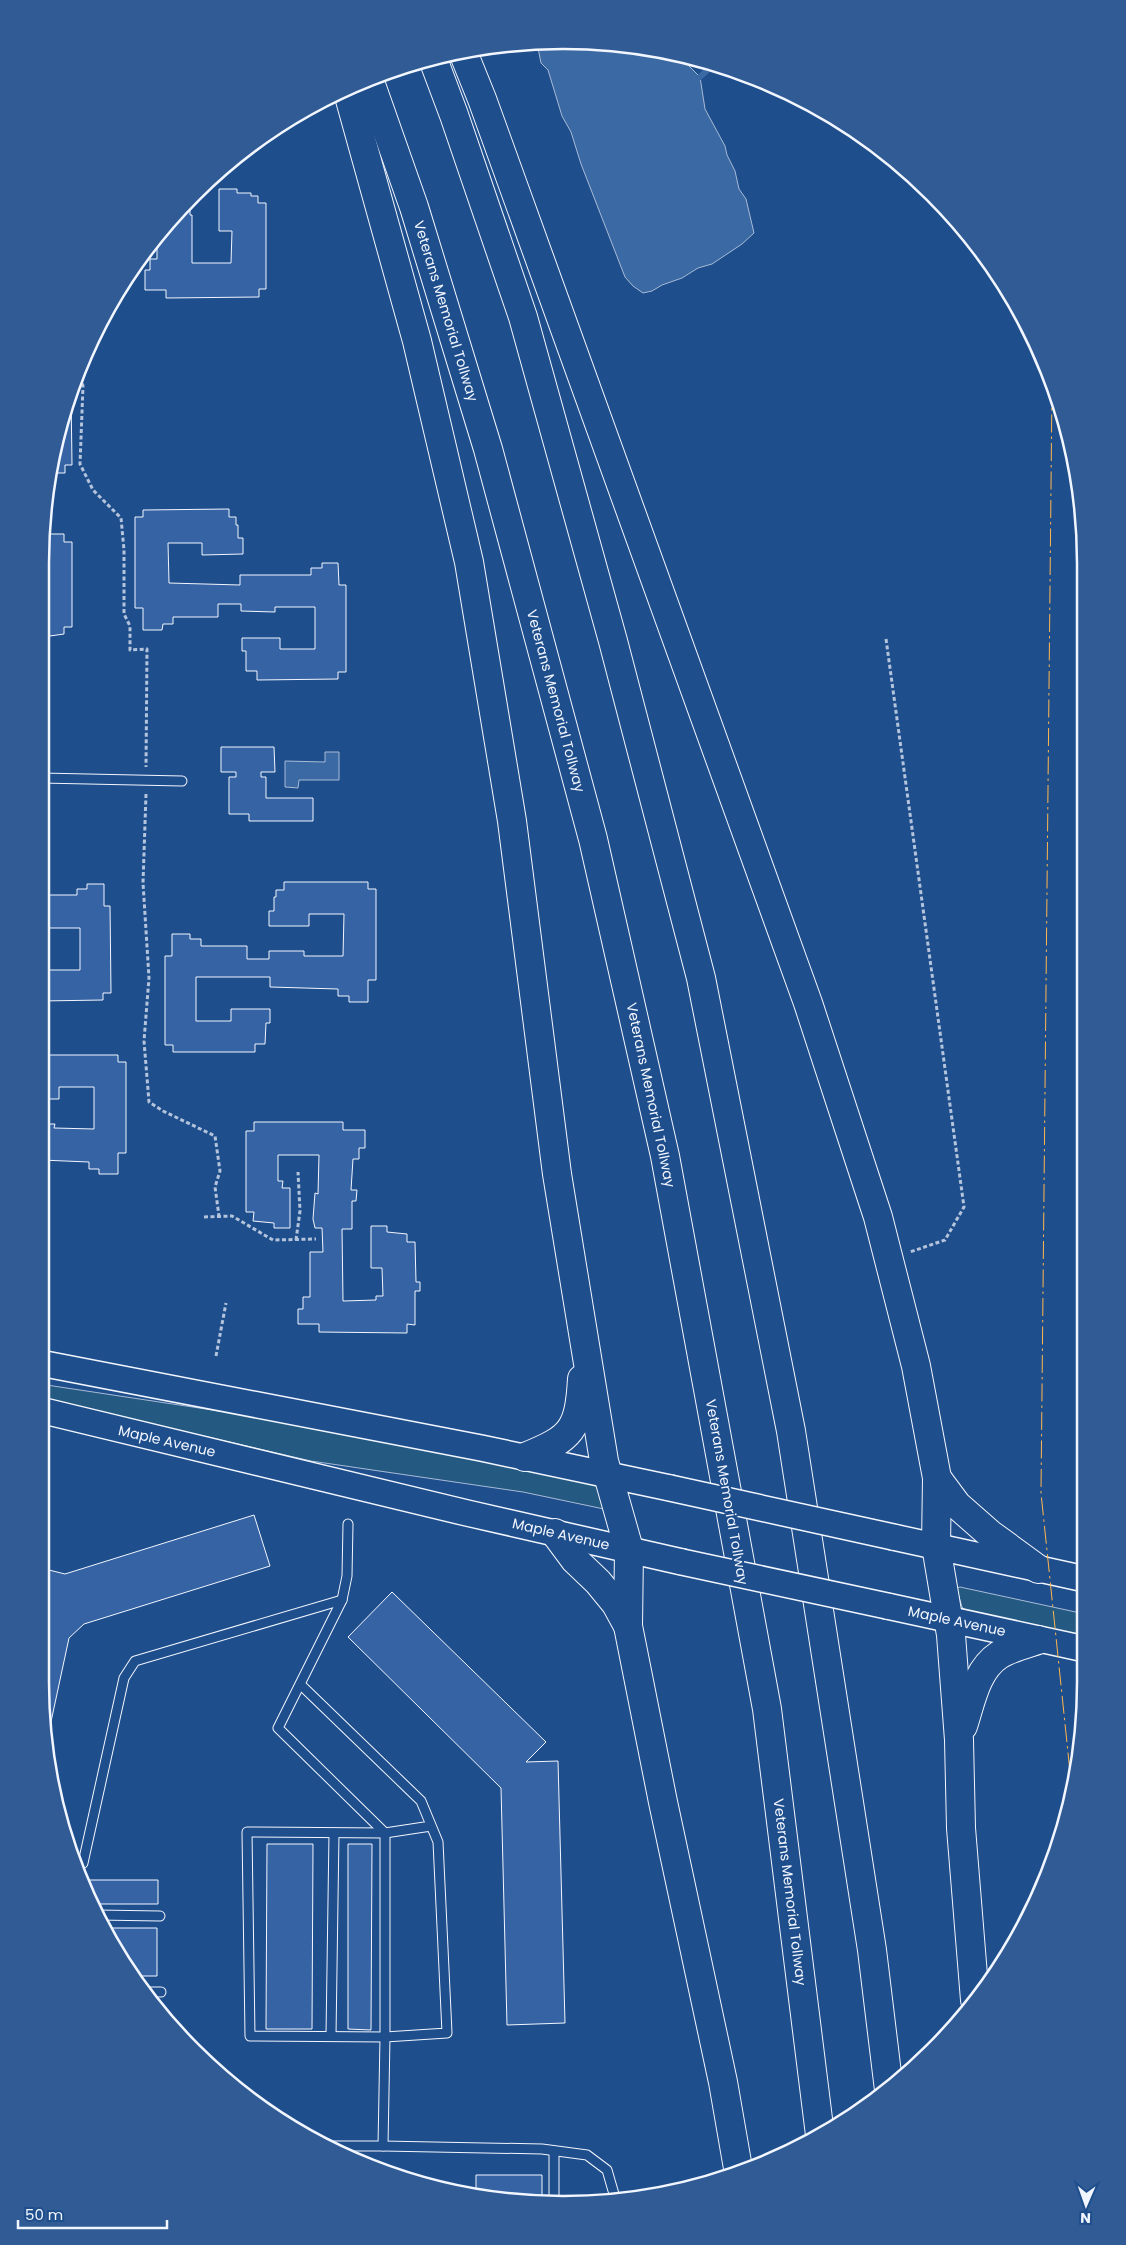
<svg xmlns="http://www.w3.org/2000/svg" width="1126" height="2245" font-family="Poppins,sans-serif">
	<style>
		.green { fill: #245a82; stroke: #a8bbd7 }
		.water { fill: #3b69a3; stroke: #a8bbd7 }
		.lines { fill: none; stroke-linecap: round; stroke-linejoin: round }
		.stream { stroke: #3b69a3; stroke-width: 6 }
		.building { fill: #3563a3; stroke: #f2f6ff }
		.lane-casing { stroke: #f2f6ff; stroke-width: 11 }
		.secondary-casing { stroke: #f2f6ff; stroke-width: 28 }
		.highway-casing { stroke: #f2f6ff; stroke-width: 30 }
		.path { stroke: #b3c4dc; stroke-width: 3; stroke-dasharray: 4 2.5; stroke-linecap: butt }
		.lane { stroke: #1f4e8c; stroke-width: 9 }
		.secondary { stroke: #1f4e8c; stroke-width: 25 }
		.highway { stroke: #1f4e8c; stroke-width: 28 }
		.secondary-bridge-casing { stroke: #f2f6ff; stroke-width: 28; stroke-linecap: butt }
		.secondary-bridge { stroke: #1f4e8c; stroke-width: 25 }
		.power { stroke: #ffb74d; stroke-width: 1; stroke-dasharray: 18 4 2.5 4; stroke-linecap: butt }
		.labels { text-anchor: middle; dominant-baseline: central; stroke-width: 4; stroke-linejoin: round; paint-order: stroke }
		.street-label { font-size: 14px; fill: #f2f6ff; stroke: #1f4e8c }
		.rim { fill: none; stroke: #f2f6ff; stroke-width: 2.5 }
	</style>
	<rect width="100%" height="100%" fill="#1f4e8c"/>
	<g class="green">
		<path d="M40 1384 239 1414 497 1463 601 1486 604 1509 523 1492 311 1461 40 1398Z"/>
		<path d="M960 1587 1085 1614V1637L966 1611 962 1607 957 1590V1588Z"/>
	</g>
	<g class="water">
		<path d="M597 41 687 56 686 63 700 77 705 109 725 146 727 155 735 171 739 189 746 199 754 233 742 244 712 264 698 268 682 278 662 285 652 291 643 293 633 286 625 277 581 164 571 132 562 116 548 70 541 63 537 43Z"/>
		<path d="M325 752H339V780H299L298 788 285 787V761L325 762Z"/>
	</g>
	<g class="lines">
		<path class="stream" d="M700 77 714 64"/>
	</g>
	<g class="building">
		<path d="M219 189H237V193H251V196H258V203H266V289H259V297L166 298V290H145V270H150V259H157V236H160V232L190 200V215H192V263H231L232 231H219Z"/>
		<path d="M71 392 72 465H65V473H50L58 428Z"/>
		<path d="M229 509V517H236V525H238V538H243V554L202 555V543H168L169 583 240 585V575H311V568H322V563H338L339 585H346V672H338V679L257 680V671H246V651H242V638H280V649H315V607H275V612L241 611V604H218V617H173V624H163L162 630H143V608H135V517H143V510Z"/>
		<path d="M41 534H64V542H72V627H64V634L43 637V641H41Z"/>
		<path d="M221 747H274L275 772H261V777H266V798H313V821H249V814H229V777H236V772H221Z"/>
		<path d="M284 882H368V889H376V980H368V1002H349V996H338V989L270 987V977H196V1021H231V1009H270V1023H266L265 1044H255V1052H173V1045H165V956H172V934H190V939H201V946H247V959H269V951H304V956H343L344 914H309V926H269V911H274V897H276V890H284Z"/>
		<path d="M87 884H104V906H110L111 993H103V1000L41 1001V958H45V970H80V928H41V895H77V889H87Z"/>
		<path d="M41 1055H118V1062H126V1153H118V1174H99V1169H89V1162L41 1160V1124H55L54 1128 94 1129V1087H59V1099H41Z"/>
		<path d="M254 1122H343V1130H365V1148H359V1159H353L351 1190H357L356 1201H352V1229H342L343 1301 376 1300V1296H383L382 1268H371V1226H387V1232L407 1234V1242H415L416 1282H420V1291H415V1325L407 1324V1333L319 1332V1324H298V1309H303V1297H310V1252H323L322 1228H315L313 1219 315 1193 318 1194 319 1155H278V1181H283L282 1188H290V1228H274V1223L253 1221 254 1212H246V1131H254Z"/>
		<path d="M254 1515 270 1566 84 1624 69 1638 46 1745 40 1682V1562L49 1570 65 1574Z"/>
		<path d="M392 1592 546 1742 526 1762 558 1761 565 2023 507 2025 501 1788 348 1637Z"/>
		<path d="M267 1844H313L312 2029H266Z"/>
		<path d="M348 1844H372L371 2030 348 2029Z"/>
		<path d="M81 1880H158V1904H92Z"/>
		<path d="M103 1928H157V1976H132L110 1943Z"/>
		<path d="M476 2175H542V2203L529 2204 476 2197Z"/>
	</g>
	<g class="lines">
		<g class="lane-casing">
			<g id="lane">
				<path d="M41 778 182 781"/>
				<path d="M301 1685 421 1801 438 1842 447 2033 385 2037 250 2036 247 1832 385 1833 431 1826"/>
				<path d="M74 1864 83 1863 124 1678 135 1661 342 1600"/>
				<path d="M97 1915 160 1916"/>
				<path d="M142 1992H161"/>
				<path d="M331 2036 334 1833"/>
				<path d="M324 2146H383L385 2037V1833L278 1728 342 1600 347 1576 348 1524"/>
				<path d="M383 2146 542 2149 587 2155 607 2170 616 2201"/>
				<path d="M554 2203V2151"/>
			</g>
		</g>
		<g class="secondary-casing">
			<g id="secondary">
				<path d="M40 1363 481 1448 670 1488"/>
				<path d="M40 1410 467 1513 682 1562"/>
				<path d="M893 1537 1085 1579"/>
				<path d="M887 1606 1085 1649"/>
			</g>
		</g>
		<g class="highway-casing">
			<g id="highway">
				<path d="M463 52 482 99 808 1003 878 1217 916 1366 937 1478 936 1546 951 1635 959 1740 961 1828 975 2000"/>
				<path d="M433 59 454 115 523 317 613 641 701 978 791 1431 872 1950 889 2090"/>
				<path d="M369 79 414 207 488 449 593 839 665 1156 767 1709 820 2135"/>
				<path d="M347 89 417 341 469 562 512 821 557 1174 585 1345 604 1461 629 1549 628 1626 663 1802 723 2082 739 2174"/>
				<path d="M525 1457C572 1438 579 1430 582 1379"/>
				<path d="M937 1478 957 1505 990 1534 1038 1569"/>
				<path d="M555 1533 575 1560 598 1582 616 1604 628 1626"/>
				<path d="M963 1726C971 1702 976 1670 999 1655 1010 1648 1026 1644 1038 1640"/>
			</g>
		</g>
		<g class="path">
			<path d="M79 371 83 386 80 464 93 490 121 518 124 550V614L130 626V650L147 649 146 767"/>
			<path d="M886 639 964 1207 945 1240 910 1252"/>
			<path d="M146 794 143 883 149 978 144 1041 149 1102 163 1111 215 1136 220 1171 215 1187 219 1216"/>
			<path d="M204 1217 232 1216 273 1240 316 1239"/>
			<path d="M296 1240 300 1211 298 1172"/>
			<path d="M216 1356 226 1303"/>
		</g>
		<use href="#lane" class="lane"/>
		<use href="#secondary" class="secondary"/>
		<use href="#highway" class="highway"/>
		<g class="secondary-bridge-casing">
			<g id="secondary-bridge">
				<path d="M670 1488 893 1537"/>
				<path d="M682 1562 887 1606"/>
			</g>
		</g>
		<use href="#secondary-bridge" class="secondary-bridge"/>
		<path class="power" d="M1052 386 1041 1493 1072 1791"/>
	</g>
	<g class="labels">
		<g class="street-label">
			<text transform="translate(446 311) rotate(73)">Veterans Memorial Tollway</text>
			<text transform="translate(556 701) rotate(75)">Veterans Memorial Tollway</text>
			<text transform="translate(651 1095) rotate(78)">Veterans Memorial Tollway</text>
			<text transform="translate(167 1441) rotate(13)">Maple Avenue</text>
			<text transform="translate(727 1492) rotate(80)">Veterans Memorial Tollway</text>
			<text transform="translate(561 1534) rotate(13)">Maple Avenue</text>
			<text transform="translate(957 1621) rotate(12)">Maple Avenue</text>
			<text transform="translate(790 1892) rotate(83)">Veterans Memorial Tollway</text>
		</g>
	</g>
	<path d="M0 0H1126V2245H0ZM563 49H563A514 514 0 0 1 1077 563V1682A514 514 0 0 1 563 2196H563A514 514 0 0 1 49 1682V563A514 514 0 0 1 563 49Z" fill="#305b95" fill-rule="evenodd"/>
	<path class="rim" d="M563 49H563A514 514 0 0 1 1077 563V1682A514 514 0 0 1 563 2196H563A514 514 0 0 1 49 1682V563A514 514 0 0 1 563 49Z"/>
	<g transform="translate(1086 2205) rotate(182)" stroke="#1f4e8c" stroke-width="4" paint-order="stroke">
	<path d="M0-4L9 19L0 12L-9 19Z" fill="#f2f6ff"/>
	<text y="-8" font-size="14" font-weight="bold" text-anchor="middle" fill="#f2f6ff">N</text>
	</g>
	<path d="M18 2220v8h149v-8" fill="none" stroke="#f2f6ff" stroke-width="2.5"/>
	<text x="25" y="2220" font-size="15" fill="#f2f6ff" stroke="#1f4e8c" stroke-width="4" paint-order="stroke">50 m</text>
</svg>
